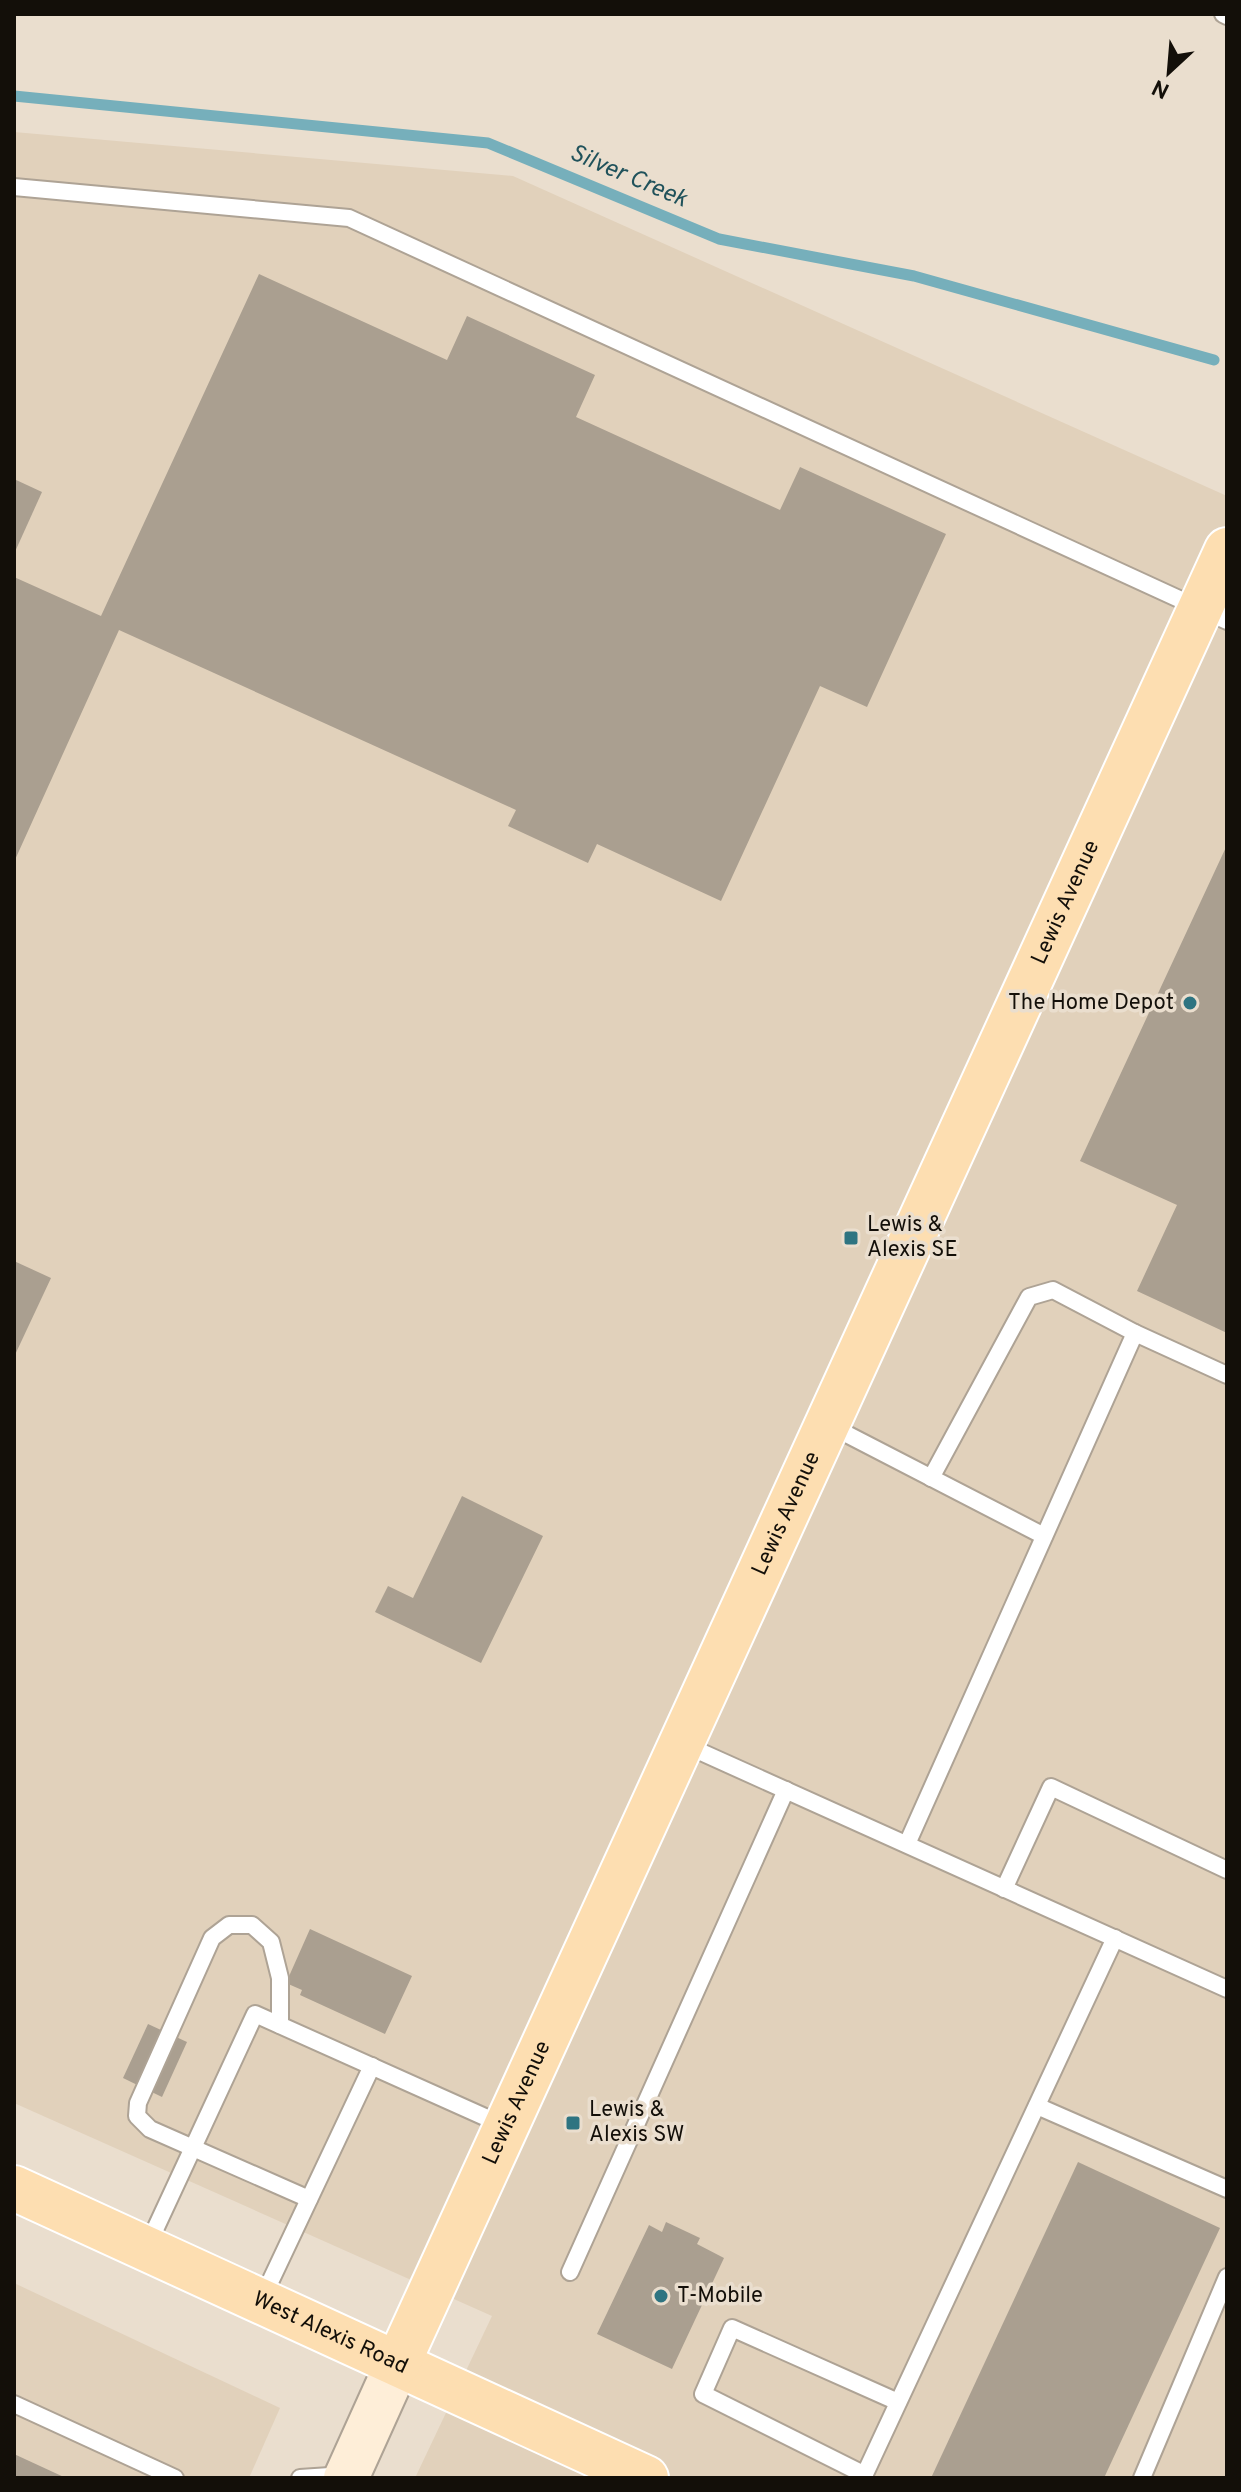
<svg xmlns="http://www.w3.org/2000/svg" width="1241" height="2492" font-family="Overpass,sans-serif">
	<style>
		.built { fill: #e1d1bb }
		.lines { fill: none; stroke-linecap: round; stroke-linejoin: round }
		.stream { stroke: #76afbb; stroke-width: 11 }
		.building { fill: #aa9f90 }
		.lane-casing { stroke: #aea395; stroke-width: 20 }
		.secondary-casing { stroke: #aea395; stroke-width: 48 }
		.primary-casing { stroke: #fff; stroke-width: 48 }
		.lane { stroke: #fff; stroke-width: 16 }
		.secondary { stroke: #feeed8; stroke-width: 44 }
		.primary { stroke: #fddeb1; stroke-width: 44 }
		.poi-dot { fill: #2e7481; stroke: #eadece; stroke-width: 3 }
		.labels { text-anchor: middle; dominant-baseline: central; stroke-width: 7; stroke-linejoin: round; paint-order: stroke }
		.street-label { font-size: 22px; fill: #130f09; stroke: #eadece }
		.poi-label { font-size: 22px; fill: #130f09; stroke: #eadece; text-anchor: start }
		.water-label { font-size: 24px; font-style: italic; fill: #20525b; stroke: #eadece }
	</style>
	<rect width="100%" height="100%" fill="#eadece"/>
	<g class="built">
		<path d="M14 132 513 176 1227 496V2478H415L492 2316 14 2103Z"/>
		<path d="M14 2283 280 2408 249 2478H14Z"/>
	</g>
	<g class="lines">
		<path class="stream" d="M14 96 488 143 719 239 914 276 1214 360"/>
	</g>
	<g class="building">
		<path d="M259 274 447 360 467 316 595 375 576 417 780 510 800 467 946 534 867 707 820 686 721 901 597 844 588 863 508 826 516 810 119 630 14 862V577L101 616Z"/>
		<path d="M14 479 42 492 14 554Z"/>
		<path d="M1227 845V1333L1137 1291 1177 1205 1080 1161Z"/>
		<path d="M14 1261 51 1278 14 1357Z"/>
		<path d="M462 1496 543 1536 481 1663 375 1612 388 1586 413 1598Z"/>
		<path d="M310 1929 412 1976 385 2034 300 1995 302 1990 286 1983Z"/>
		<path d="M148 2024 187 2042 162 2097 123 2078Z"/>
		<path d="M1078 2162 1220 2228 1104 2478H931Z"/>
		<path d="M666 2222 700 2238 697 2244 724 2258 672 2369 597 2334 649 2225 662 2232Z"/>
		<path d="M14 2454 66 2478H14Z"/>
	</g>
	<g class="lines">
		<g class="lane-casing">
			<g id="lane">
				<path d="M1223 14 1227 16"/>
				<path d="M14 187 349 218 1227 621"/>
				<path d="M829 1425 1044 1536"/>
				<path d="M931 1478 1029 1297 1053 1290 1135 1333"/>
				<path d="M681 1743 1227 1989"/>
				<path d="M907 1844 1135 1333 1227 1375"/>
				<path d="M1004 1889 1051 1787 1227 1870"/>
				<path d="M280 2025V1978L271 1942 252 1925H229L212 1938 138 2103 137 2116 150 2129 309 2199"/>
				<path d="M1037 2106 1227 2189"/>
				<path d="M146 2249 255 2014 505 2126"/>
				<path d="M570 2272 786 1790"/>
				<path d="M262 2299 372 2066"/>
				<path d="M14 2404 175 2478"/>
				<path d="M865 2475 703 2394 732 2328 898 2402"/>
				<path d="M300 2478 345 2475"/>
				<path d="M863 2478 1115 1938"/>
				<path d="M1142 2478 1227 2277"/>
			</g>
		</g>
		<g class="secondary-casing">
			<path id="secondary" d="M346 2478 398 2363"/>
		</g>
		<g class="primary-casing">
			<g id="primary">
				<path id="s1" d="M14 2188 646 2478"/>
				<path id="s2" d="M398 2363 1227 550"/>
			</g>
		</g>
		<use href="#lane" class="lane"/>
		<use href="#secondary" class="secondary"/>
		<use href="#primary" class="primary"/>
	</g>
	<g class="poi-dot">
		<circle cx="1190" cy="1003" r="8"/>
		<rect x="843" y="1230" width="16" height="16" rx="4"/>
		<rect x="565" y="2115" width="16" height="16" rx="4"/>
		<circle cx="661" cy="2296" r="8"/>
	</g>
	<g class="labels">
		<g class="street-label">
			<text stroke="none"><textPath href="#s2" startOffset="1606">Lewis Avenue</textPath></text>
			<text stroke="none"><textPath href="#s2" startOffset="934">Lewis Avenue</textPath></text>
			<text stroke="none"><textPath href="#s2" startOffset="286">Lewis Avenue</textPath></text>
			<text stroke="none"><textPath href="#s1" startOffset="348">West Alexis Road</textPath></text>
		</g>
		<g class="poi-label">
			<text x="1174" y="1003" text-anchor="end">The Home Depot</text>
			<text x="867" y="1225">Lewis &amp;<tspan x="867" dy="25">Alexis SE</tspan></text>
			<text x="589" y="2110">Lewis &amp;<tspan x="589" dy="25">Alexis SW</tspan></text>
			<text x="677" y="2296">T-Mobile</text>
		</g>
		<g class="water-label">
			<text transform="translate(628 177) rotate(23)">Silver Creek</text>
		</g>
	</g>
	<rect width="1241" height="2492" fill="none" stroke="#130f09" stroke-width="32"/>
	<g transform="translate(1169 72) rotate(206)" stroke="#eadece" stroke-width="6" paint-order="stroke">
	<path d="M0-6L14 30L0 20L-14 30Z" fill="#130f09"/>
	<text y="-12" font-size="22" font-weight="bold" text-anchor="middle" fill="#130f09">N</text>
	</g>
</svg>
